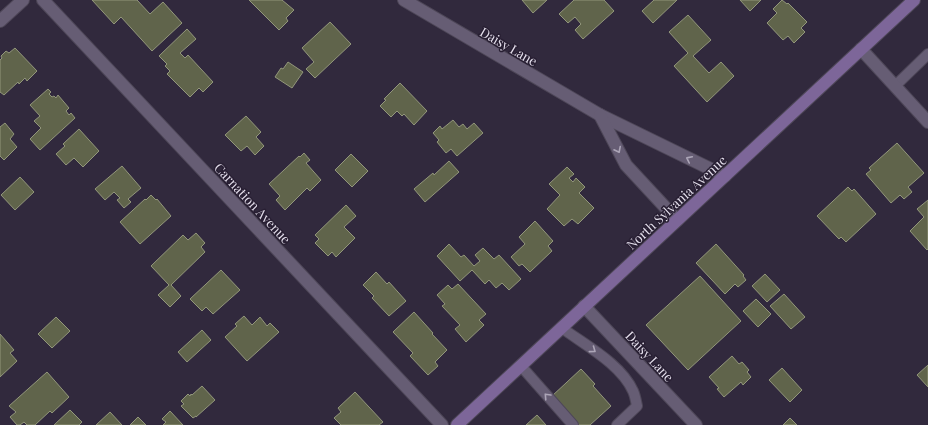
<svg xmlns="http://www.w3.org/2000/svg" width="928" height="425" font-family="'Playfair Display',serif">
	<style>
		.building { fill: #60644b; stroke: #92967b }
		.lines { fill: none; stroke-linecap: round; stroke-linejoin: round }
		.service-casing { stroke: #4e4758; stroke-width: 12 }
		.minor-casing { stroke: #4e4758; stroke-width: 14 }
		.secondary-casing { stroke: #4e4758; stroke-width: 14 }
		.service { stroke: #665d74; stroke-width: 10 }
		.minor { stroke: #665d74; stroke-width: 12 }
		.secondary { stroke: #7d6699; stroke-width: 12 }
		.oneway { stroke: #aca5b7 }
		.labels { text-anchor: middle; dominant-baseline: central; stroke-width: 3; stroke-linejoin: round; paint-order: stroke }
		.street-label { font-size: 13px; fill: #e5e0ed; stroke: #281f33 }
	</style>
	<rect width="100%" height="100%" fill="#31293d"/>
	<g class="building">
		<path d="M92 0H137L150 14 163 2 182 23 152 51 121 17 114 24Z"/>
		<path d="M249 0H282L294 10 286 18 288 21 279 30Z"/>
		<path d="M522 0H547L533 13Z"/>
		<path d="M574 0H604L614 11 583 39 575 30 581 24 575 17 568 23 559 14Z"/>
		<path d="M654 0H677L653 23 642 11Z"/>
		<path d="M740 0H761L750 11Z"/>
		<path d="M782 0 787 4 788 3 807 22 801 28 805 32 794 43 788 36 783 40 767 23 777 13 773 9Z"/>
		<path d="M688 15 711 40 693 56 709 73 721 62 734 76 707 102 674 66 688 53 669 32Z"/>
		<path d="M330 22 351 44 315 78 306 69 314 62 302 48Z"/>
		<path d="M187 29 196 39 180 53 185 58 188 55 213 82 203 92 199 88 190 97 167 74 170 71 165 66 167 64 159 56Z"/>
		<path d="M15 48 37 71 27 81 25 78 19 84 18 82 4 95 0 92V60L2 58 1 56 6 51 9 53Z"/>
		<path d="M288 62 303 72 292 88 275 77 281 68 283 69Z"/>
		<path d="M400 83 427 111 414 125 404 114 402 116 397 111 391 117 380 106 386 100 384 99Z"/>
		<path d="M48 89 51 92 49 94 52 97 54 96 56 98 58 95 69 108 66 111 69 115 71 113 75 118 40 150 30 139 41 128 34 121 40 116 30 105Z"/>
		<path d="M246 116 261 132 256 137 264 146 255 155 247 146 241 151 225 135Z"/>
		<path d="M453 120 459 127 463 124 467 129 474 123 483 133 457 156 451 149 446 153 437 142 439 140 433 133 440 126 442 129Z"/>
		<path d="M5 123 14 134 10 139 17 147 4 160 0 156V127Z"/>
		<path d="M79 129 99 151 83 167 74 158 66 165 56 154 65 146 63 144Z"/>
		<path d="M897 143 924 173 908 187 912 192 904 199 900 195 891 203 866 174 871 170 869 168Z"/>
		<path d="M304 153 310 160 306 163 321 180 310 191 307 188 285 210 276 200 280 196 269 184 299 156 300 157Z"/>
		<path d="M351 154 368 171 352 187 335 170Z"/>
		<path d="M449 161 459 172 425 202 414 189 433 173 434 175Z"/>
		<path d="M122 166 141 188 128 199 131 202 124 208 117 200 120 198 114 192 105 200 95 189Z"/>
		<path d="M567 167 574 174 569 178 573 182 576 178 585 187 579 193 594 208 578 224 572 219 564 226 547 209 560 195 549 184Z"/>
		<path d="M20 177 34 192 15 210 1 195Z"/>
		<path d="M848 187 852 191 854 189 876 214 846 242 841 237 839 239 817 216Z"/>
		<path d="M151 195 156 200 157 199 171 216 140 244 120 222 145 199 146 200Z"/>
		<path d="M928 200V249L927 250 910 231 924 217 917 209Z"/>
		<path d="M346 205 356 216 344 227 355 238 336 257 332 252 328 256 315 243 319 239 315 235Z"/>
		<path d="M535 221 553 241 548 246 552 251 530 272 522 264 519 266 511 257 525 244 519 237Z"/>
		<path d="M196 233 205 243 201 247 205 252 171 285 181 296 170 307 158 295 169 285 151 266 183 235 188 240Z"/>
		<path d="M449 244 461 257 464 255 474 266 480 261 475 255 483 248 494 259 499 255 521 279 509 290 502 283 496 288 489 280 485 284 472 270 460 281 437 256Z"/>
		<path d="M716 244 744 275 743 276 746 280 738 287 735 284 725 294 696 263Z"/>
		<path d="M221 270 240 290 213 314 206 307 202 311 190 299Z"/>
		<path d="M376 272 387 284 389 282 406 301 389 316 372 298 374 296 363 285Z"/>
		<path d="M765 274 780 290 767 302 752 286Z"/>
		<path d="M700 276 741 321 688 370 646 325Z"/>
		<path d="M458 284 486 314 479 320 484 325 466 342 455 329 460 325 442 306 445 304 437 295 448 285 452 289Z"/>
		<path d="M784 294 805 317 791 329 770 306Z"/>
		<path d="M756 299 771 314 758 327 743 311Z"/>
		<path d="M414 312 433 333 432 334 447 350 435 362 438 366 428 375 410 356 413 353 393 332Z"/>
		<path d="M244 316 252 325 260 317 267 326 270 323 279 332 247 361 225 337 237 326 235 324Z"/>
		<path d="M56 317 70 331 52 348 38 334Z"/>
		<path d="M202 330 211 340 187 362 178 352Z"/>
		<path d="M0 334 14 350 10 353 17 361 0 377Z"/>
		<path d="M732 356 739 364 742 362 749 370 747 372 751 377 743 385 741 382 724 397 717 389 719 388 709 377Z"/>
		<path d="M928 365V387L917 375Z"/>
		<path d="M782 368 802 390 790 402 769 380Z"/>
		<path d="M581 369 595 384 593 386 611 406 590 425H579L552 396Z"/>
		<path d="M47 372 69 397 52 413 50 411 35 425H27L24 422 20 425H17L10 417 16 412 9 406Z"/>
		<path d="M202 386 215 400 196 417V416L193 418 181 406 184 404 181 401 188 394 190 396 191 394 192 395Z"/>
		<path d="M355 392 383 422 379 425H341L334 418 341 412 338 408Z"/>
		<path d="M70 410 82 422 79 425H54Z"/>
		<path d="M170 411 183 425H163L166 422 162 419Z"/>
		<path d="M110 412 122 425H96Z"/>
		<path d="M537 415 546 425H526Z"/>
		<path d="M138 417 146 425H130Z"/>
		<path d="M790 418 797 425H783Z"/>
	</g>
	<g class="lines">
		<g class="service-casing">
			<g id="service">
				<path d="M895 86 928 54"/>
				<path d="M562 328C585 345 621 364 633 391 635 395 636 401 637 406L617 425"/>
				<path d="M521 366 573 425"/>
			</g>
		</g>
		<g class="minor-casing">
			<g id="minor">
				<path d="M43 0 442 425"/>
				<path d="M404 0 600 115 725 176"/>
				<path d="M0 21 23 0"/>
				<path d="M861 49 928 122"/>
				<path d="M600 115 626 165 677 220"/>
				<path d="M584 306 696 425"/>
			</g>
		</g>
		<g class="secondary-casing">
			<path id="secondary" d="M457 425 914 0"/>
		</g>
		<use href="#service" class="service"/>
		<use href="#minor" class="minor"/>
		<use href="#secondary" class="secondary"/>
	</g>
	<defs><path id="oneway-chevron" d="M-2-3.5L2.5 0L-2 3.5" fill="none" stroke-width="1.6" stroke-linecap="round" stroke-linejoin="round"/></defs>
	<g class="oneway">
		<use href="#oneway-chevron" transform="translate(618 150) rotate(63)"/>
		<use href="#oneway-chevron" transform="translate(689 159) rotate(-154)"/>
		<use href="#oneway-chevron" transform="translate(593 350) rotate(36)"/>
		<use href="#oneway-chevron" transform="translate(547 396) rotate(-133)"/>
	</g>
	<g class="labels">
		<g class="street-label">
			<text transform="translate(509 46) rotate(30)">Daisy Lane</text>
			<text transform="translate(676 202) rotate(-43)">North Sylvania Avenue</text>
			<text transform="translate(253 203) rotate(47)">Carnation Avenue</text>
			<text transform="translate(650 356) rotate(47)">Daisy Lane</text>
		</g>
	</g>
</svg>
